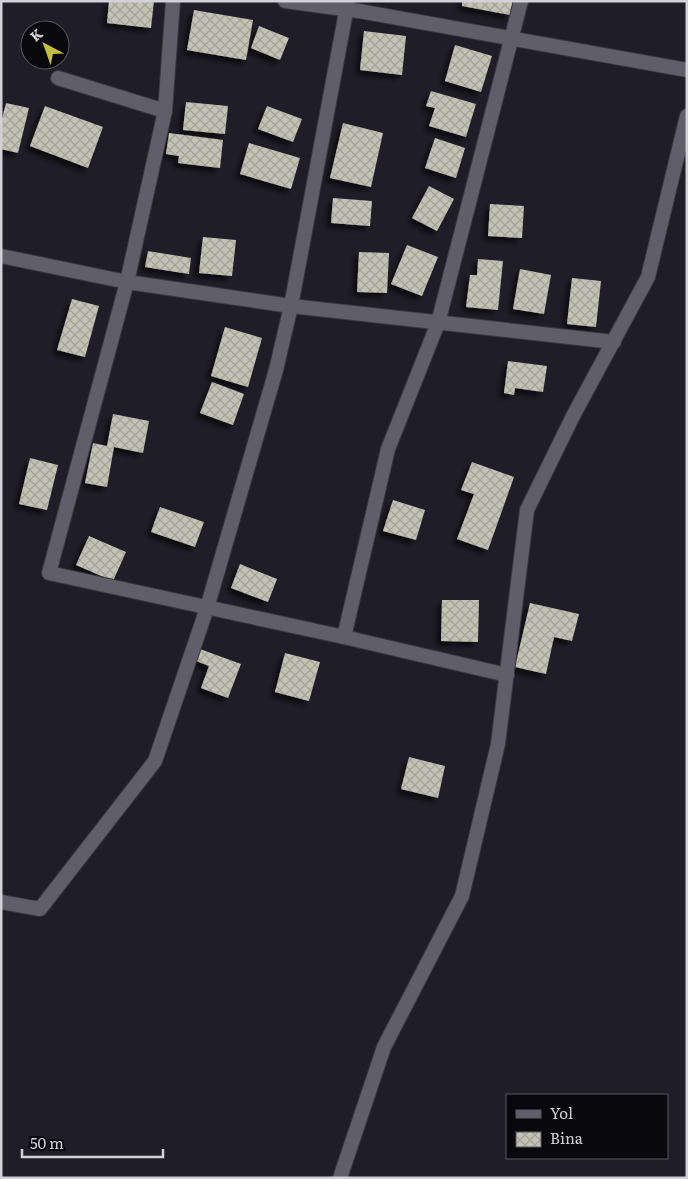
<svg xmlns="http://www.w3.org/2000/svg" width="688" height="1179" font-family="Literata,serif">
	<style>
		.building { fill: url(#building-cross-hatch); filter: url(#shadow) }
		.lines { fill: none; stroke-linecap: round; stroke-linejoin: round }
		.minor-casing { stroke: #393740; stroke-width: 16 }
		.tertiary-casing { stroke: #393740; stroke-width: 16 }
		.minor { stroke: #605e6a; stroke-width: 14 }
		.tertiary { stroke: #605e6a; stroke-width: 14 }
	</style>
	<defs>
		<pattern id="building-cross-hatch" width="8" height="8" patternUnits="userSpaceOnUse" patternTransform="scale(1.25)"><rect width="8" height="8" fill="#c3c3b5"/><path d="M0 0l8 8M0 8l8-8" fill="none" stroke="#a2a298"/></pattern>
		<filter id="shadow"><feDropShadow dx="-4.5" dy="4.5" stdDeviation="2.5" flood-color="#0009"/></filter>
	</defs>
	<rect width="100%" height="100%" fill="#1f1d27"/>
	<g class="building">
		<path d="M109 1H154L151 28 107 23Z"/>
		<path d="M462 1H513L510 15 462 6Z"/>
		<path d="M194 10 253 20 246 60 187 50Z"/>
		<path d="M259 26 289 38 280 60 251 48Z"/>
		<path d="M364 31 406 36 402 75 360 70Z"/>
		<path d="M455 45 492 56 481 92 445 81Z"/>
		<path d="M431 91 476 104 466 137 429 126 435 108 426 106Z"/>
		<path d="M186 102 228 106 225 134 183 130Z"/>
		<path d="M6 103 29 108 18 153 1 149V123Z"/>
		<path d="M45 106 103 127 88 168 30 146Z"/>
		<path d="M267 106 302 119 293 142 258 129Z"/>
		<path d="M343 123 383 133 371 187 330 178Z"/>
		<path d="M169 133 223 140 220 168 178 163 179 156 166 154Z"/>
		<path d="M435 138 465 148 456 178 425 168Z"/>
		<path d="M249 143 300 158 291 189 240 174Z"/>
		<path d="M429 186 454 199 437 231 412 218Z"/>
		<path d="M333 198 372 201 370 226 331 223Z"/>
		<path d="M490 204 524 206 522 238 488 236Z"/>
		<path d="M203 237 236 240 232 276 199 273Z"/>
		<path d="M407 245 438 257 422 296 391 284Z"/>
		<path d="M148 251 191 258 189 274 145 267Z"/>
		<path d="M359 252 389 253 387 293 357 292Z"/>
		<path d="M478 259 503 261 498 310 466 307 470 275H477Z"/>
		<path d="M520 269 551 275 544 314 513 309Z"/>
		<path d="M572 278 601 281 596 327 567 324Z"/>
		<path d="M72 299 99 306 85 357 57 350Z"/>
		<path d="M225 327 262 338 248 387 211 376Z"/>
		<path d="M508 361 547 366 543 392 515 388 514 395 504 393Z"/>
		<path d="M212 382 244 394 233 425 200 413Z"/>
		<path d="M113 414 149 421 143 453 114 447 107 487 85 483 93 443 107 446Z"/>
		<path d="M30 458 58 465 47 510 19 504Z"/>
		<path d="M472 462 514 477 488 550 457 539 474 494 461 490Z"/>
		<path d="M393 500 425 510 416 540 383 531Z"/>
		<path d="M160 507 204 522 195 547 151 532Z"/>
		<path d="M89 536 126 552 113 581 76 565Z"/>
		<path d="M240 564 277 579 268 602 231 588Z"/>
		<path d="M442 600H479L478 642 441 641Z"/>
		<path d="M530 603 579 614 572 641 554 637 546 674 515 667Z"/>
		<path d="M200 649 241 664 228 698 201 688 209 666 196 661Z"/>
		<path d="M285 653 320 662 309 701 275 692Z"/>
		<path d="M409 757 445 766 438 798 401 789Z"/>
	</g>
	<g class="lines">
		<g class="minor-casing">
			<g id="minor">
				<path d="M173 1 165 111 127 282 49 573 344 637 507 675"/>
				<path d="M285 1 359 11 687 70"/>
				<path d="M58 78 165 111"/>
				<path d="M1 256 127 282 291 306 614 342"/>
				<path d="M344 637 388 449 438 323 521 1"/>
				<path d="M1 902 40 909 155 761 207 608 276 370 291 306 348 1"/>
			</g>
		</g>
		<g class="tertiary-casing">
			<path id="tertiary" d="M340 1178 384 1047 462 896 498 744 527 510 573 416 648 277 687 116"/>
		</g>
		<use href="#minor" class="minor"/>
		<use href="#tertiary" class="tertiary"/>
	</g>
	<rect width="688" height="1179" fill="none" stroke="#d2d1d8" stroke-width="5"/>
	<rect x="506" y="1094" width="162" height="65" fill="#09080c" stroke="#59585e"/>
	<rect x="516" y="1110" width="25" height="8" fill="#605e6a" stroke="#59585e"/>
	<text x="550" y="1119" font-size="15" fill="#d2d1d8">Yol</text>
	<rect x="516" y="1132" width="25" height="15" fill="url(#building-cross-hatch)" stroke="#59585e"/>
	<text x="550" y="1144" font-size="15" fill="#d2d1d8">Bina</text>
	<g transform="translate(45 45) rotate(319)"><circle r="24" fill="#09080c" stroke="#59585e"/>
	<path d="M0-4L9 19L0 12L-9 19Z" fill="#c4bd3e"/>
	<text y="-8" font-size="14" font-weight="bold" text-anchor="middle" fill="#d2d1d8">K</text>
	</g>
	<path d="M22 1149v8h141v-8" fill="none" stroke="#d2d1d8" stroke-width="2.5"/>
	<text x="30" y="1149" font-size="15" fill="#d2d1d8" stroke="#09080c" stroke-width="4" paint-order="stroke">50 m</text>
</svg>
